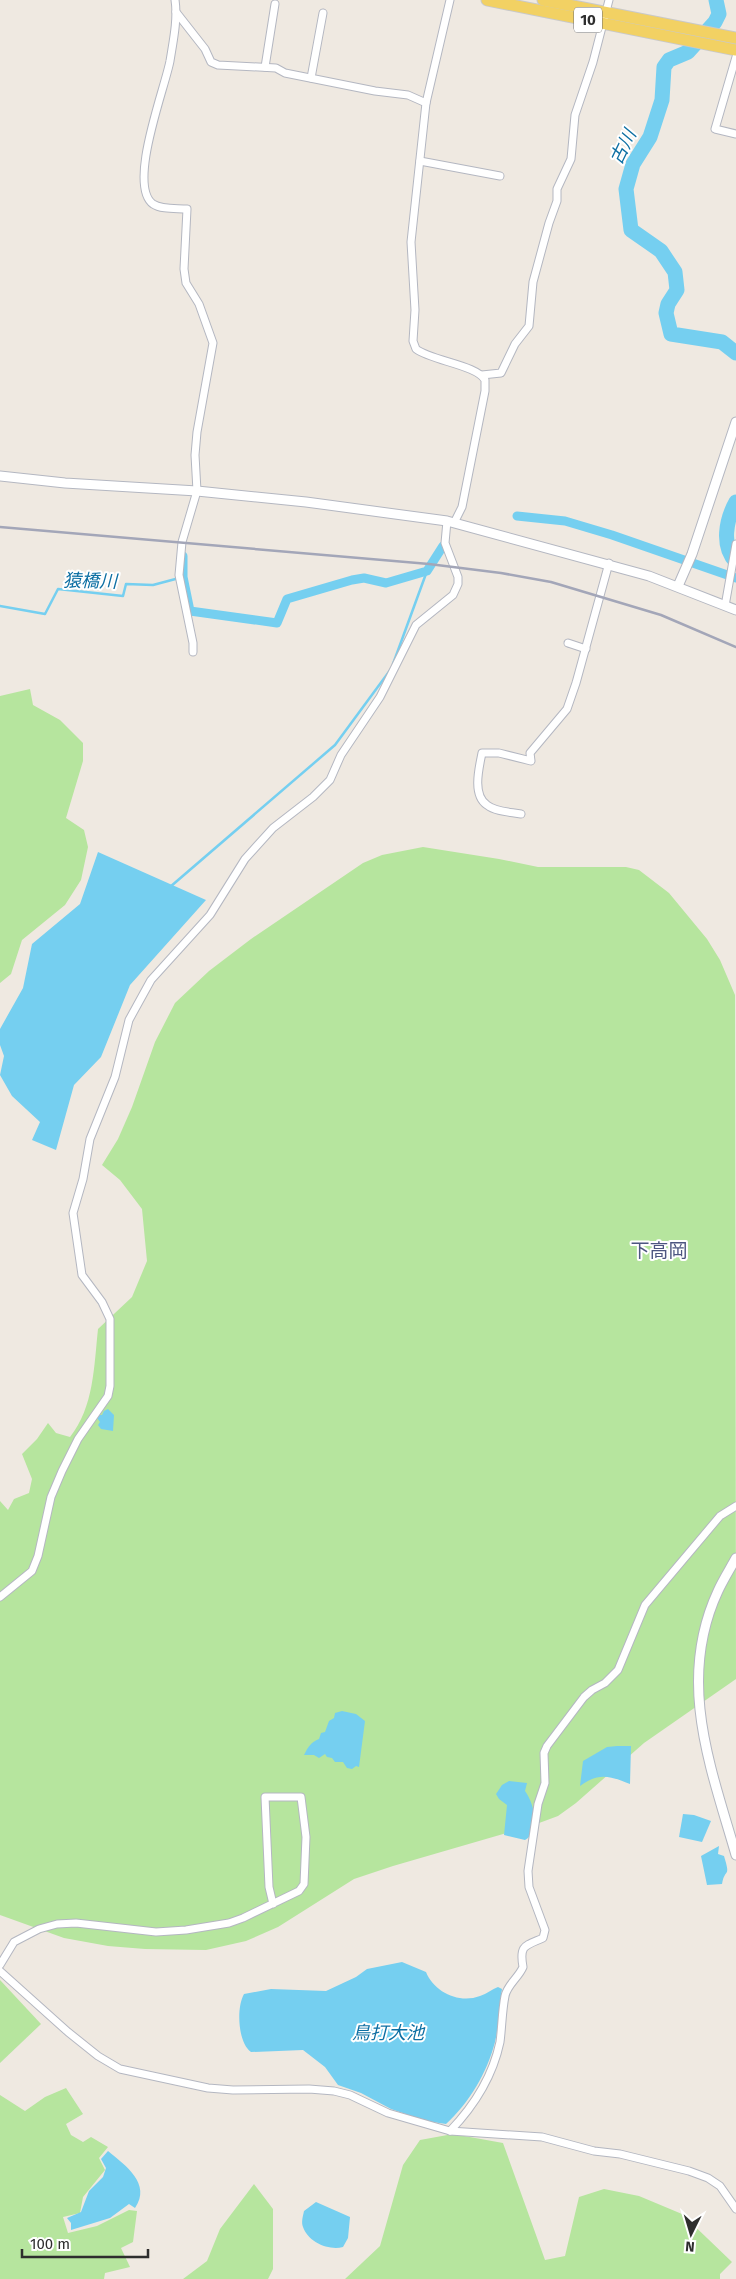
<svg xmlns="http://www.w3.org/2000/svg" width="736" height="2279" font-family="'Fira Sans','Noto Sans JP',sans-serif">
	<style>
		.green { fill: #b6e59e }
		.water { fill: #75cff0 }
		.lines { fill: none; stroke-linecap: round; stroke-linejoin: round }
		.stream { stroke: #75cff0; stroke-width: 2.5 }
		.canal { stroke: #75cff0; stroke-width: 9 }
		.river { stroke: #75cff0; stroke-width: 15 }
		.minor-casing { stroke: #b4b7c1; stroke-width: 9 }
		.tertiary-casing { stroke: #b4b7c1; stroke-width: 11 }
		.primary-casing { stroke: #c9c9c9; stroke-width: 13 }
		.minor { stroke: #fff; stroke-width: 7 }
		.tertiary { stroke: #fff; stroke-width: 9 }
		.primary { stroke: #f2d163; stroke-width: 11 }
		.rail { stroke: #a3a6b8; stroke-width: 2.5 }
		.labels { text-anchor: middle; dominant-baseline: central; stroke-width: 4; stroke-linejoin: round; paint-order: stroke }
		.shield { fill: #fff; stroke: #6d6d6d; stroke-width: 1 }
		.shield-label { font-size: 15px; font-weight: bold; fill: #2e2e2e }
		.water-label { font-size: 18px; font-style: italic; fill: #0d6fa3; stroke: #fff }
		.quarter-label { font-size: 19px; fill: #4d5680; stroke: #fff }
	</style>
	<rect width="100%" height="100%" fill="#efe9e1"/>
	<g class="green">
		<path d="M30 689 33 705 60 720 83 743V761L66 818 84 830 88 847 81 880 65 905 22 940 11 974 0 983V696Z"/>
		<path d="M423 847 499 859 538 867H626L639 870 669 893 707 939 720 960 735 995 736 1679 644 1743 576 1803 558 1816 531 1826 393 1866 354 1879 278 1927 246 1941 206 1950 145 1949 108 1946 64 1938 0 1915V1501L8 1510 14 1499 29 1493 32 1479 22 1454 37 1439 48 1423 56 1433 70 1437C94 1407 94 1366 98 1329L132 1297 147 1261 142 1209 120 1180 102 1165 118 1139 132 1107 155 1042 175 1003 209 971 251 939 363 863 382 855Z"/>
		<path d="M0 1980 41 2024 0 2063Z"/>
		<path d="M66 2088 83 2114 66 2124 71 2135 83 2142 91 2137 108 2147 99 2158 105 2170 83 2197 80 2213 63 2217 68 2233 97 2226 129 2210 137 2211 133 2242 121 2248 130 2267 105 2273 104 2279H0V2095L25 2111 45 2097Z"/>
		<path d="M453 2134 503 2143 545 2260 565 2256 579 2197 604 2189 639 2196 682 2214 732 2262 720 2274V2279H345L380 2246 403 2165 420 2140Z"/>
		<path d="M254 2184 273 2209V2269L268 2279H183L207 2261 220 2229Z"/>
	</g>
	<g class="water">
		<path d="M98 852 206 900 130 985 101 1057 74 1085 56 1150 32 1140 40 1122 12 1096 0 1075 4 1056 0 1045V1029L23 988 32 944 80 904Z"/>
		<path d="M108 1409 114 1415 113 1431 101 1429 98 1425 100 1422 95 1415H102L104 1411Z"/>
		<path d="M342 1711 356 1714 365 1721 359 1767 356 1766 352 1769 347 1768 343 1762H335L332 1758 327 1757 325 1754 319 1758 314 1755H304C308 1747 311 1742 319 1739L321 1733 325 1732 329 1721 334 1718 335 1713Z"/>
		<path d="M617 1746H631L630 1784C610 1776 599 1772 580 1786L583 1761 607 1747Z"/>
		<path d="M509 1781 527 1783 525 1791C534 1803 541 1831 525 1840L504 1835 507 1805 499 1799 496 1794 502 1785Z"/>
		<path d="M683 1814 694 1815 711 1821 702 1842 679 1837Z"/>
		<path d="M719 1846 718 1854 724 1856C731 1879 725 1867 722 1884L707 1885 701 1856Z"/>
		<path d="M402 1962 426 1972C434 1992 459 2004 480 1996 487 1994 492 1989 498 1987L502 1989C499 2006 499 2025 495 2042 487 2073 469 2103 446 2124L426 2121 391 2109 361 2093 338 2085 325 2067 303 2050 251 2052C238 2043 236 2008 244 1994L271 1989 326 1991 356 1977 367 1969Z"/>
		<path d="M108 2151C125 2165 152 2184 135 2208L129 2204 110 2218 71 2230V2223L67 2218 81 2212 89 2191 103 2177 106 2168 101 2159Z"/>
		<path d="M316 2202 350 2217 348 2238 343 2247C329 2251 308 2242 303 2227 301 2222 303 2216 304 2211Z"/>
	</g>
	<g class="lines">
		<g class="stream">
			<path d="M0 606 45 614 58 589 123 596 126 584 153 585 183 577"/>
			<path d="M393 664 427 571"/>
			<path d="M170 887 335 745 391 669"/>
		</g>
		<g class="canal">
			<path d="M517 516 565 521 612 535 736 578"/>
			<path d="M183 556V577L190 611 277 623 287 599 352 580 364 578 386 583 427 571 443 546"/>
		</g>
		<g class="river">
			<path d="M716 0 719 14 715 22 688 52 669 60 664 67 662 100 650 137 633 164 626 189 631 230 661 251 675 272 677 290 668 304 666 313 671 334 722 342 736 353"/>
			<path d="M736 502C726 520 721 546 736 562"/>
		</g>
		<g class="minor-casing">
			<g id="minor">
				<path d="M175 0C178 19 173 42 170 61 165 88 127 185 153 204 162 210 177 208 187 209L184 269 186 283 199 304 213 343 197 432 195 455 197 491 182 542 179 575 193 643V652"/>
				<path d="M450 0 426 103 411 242 415 310 413 341 416 349C432 361 477 365 485 380V391L462 507 454 523"/>
				<path d="M176 12 205 49 211 62 218 65 276 68 285 73 375 91 408 95 426 103"/>
				<path d="M736 57 715 129 736 134"/>
				<path d="M265 67 275 4"/>
				<path d="M311 78 323 13"/>
				<path d="M420 161 500 176"/>
				<path d="M482 375 501 373 515 344 529 326 533 282 549 223 557 201V189L571 159 575 115 593 62 609 0"/>
				<path d="M725 606 736 544"/>
				<path d="M568 643 586 649"/>
				<path d="M521 814C510 812 496 812 487 805 472 795 479 768 482 753H499L531 761 530 753 567 709 576 683 609 563"/>
				<path d="M0 1597 32 1571 38 1556 51 1497 62 1471 78 1439 108 1396 110 1386V1319L102 1302 82 1275 73 1213 83 1179 90 1139 115 1077 129 1020 151 980 210 915 245 859 273 828 313 797 330 780 341 755 380 697 416 625 453 595 458 584V577L445 543 447 521"/>
				<path d="M0 1965 14 1942 39 1929 57 1924 76 1923 156 1932 186 1930 229 1923 243 1918 299 1891 304 1884 306 1837 301 1797H265L269 1887 273 1904"/>
				<path d="M0 1971 68 2032 98 2056 120 2069 208 2088 233 2090 309 2089 334 2091 350 2095 388 2113 450 2131 542 2137 594 2151 620 2154 689 2171 708 2178 720 2186 736 2209"/>
				<path d="M450 2131C474 2106 493 2075 500 2042 502 2027 502 2011 505 1996 507 1985 519 1977 523 1967 519 1945 525 1946 543 1938L545 1930 529 1887 528 1871 538 1804 545 1783 544 1753 547 1746 584 1697 592 1690 605 1683 618 1670 645 1605 720 1516 736 1506"/>
			</g>
		</g>
		<g class="tertiary-casing">
			<g id="tertiary">
				<path d="M0 476 65 483 197 491 306 502 447 521 649 576 736 610"/>
				<path d="M678 586 692 554 736 422"/>
				<path d="M736 1558C730 1569 723 1580 718 1591 676 1681 711 1768 736 1855"/>
			</g>
		</g>
		<g class="primary-casing">
			<g id="primary">
				<path d="M487 0 736 50"/>
				<path d="M543 0 736 38"/>
			</g>
		</g>
		<use href="#minor" class="minor"/>
		<use href="#tertiary" class="tertiary"/>
		<use href="#primary" class="primary"/>
		<path class="rail" d="M0 527 429 564 501 573 551 582 661 615 736 647"/>
	</g>
	<g class="labels">
		<rect class="shield" x="574" y="7.5" width="28" height="25" rx="4"/>
		<g class="shield-label">
			<text x="588" y="20">10</text>
		</g>
		<g class="water-label">
			<text transform="translate(623 147) rotate(-64)">古川</text>
			<text transform="translate(90 581) rotate(1)">猿橋川</text>
			<text x="388" y="2033">鳥打大池</text>
		</g>
		<g class="quarter-label">
			<text x="659" y="1250">下高岡</text>
		</g>
	</g>
	<g transform="translate(691 2234) rotate(185)" stroke="#ffffff" stroke-width="4" paint-order="stroke">
	<path d="M0-4L9 19L0 12L-9 19Z" fill="#2e2e2e"/>
	<text y="-8" font-size="14" font-weight="bold" text-anchor="middle" fill="#2e2e2e">N</text>
	</g>
	<path d="M22 2249v8h126v-8" fill="none" stroke="#2e2e2e" stroke-width="2.5"/>
	<text x="30" y="2249" font-size="15" fill="#2e2e2e" stroke="#ffffff" stroke-width="4" paint-order="stroke">100 m</text>
</svg>
